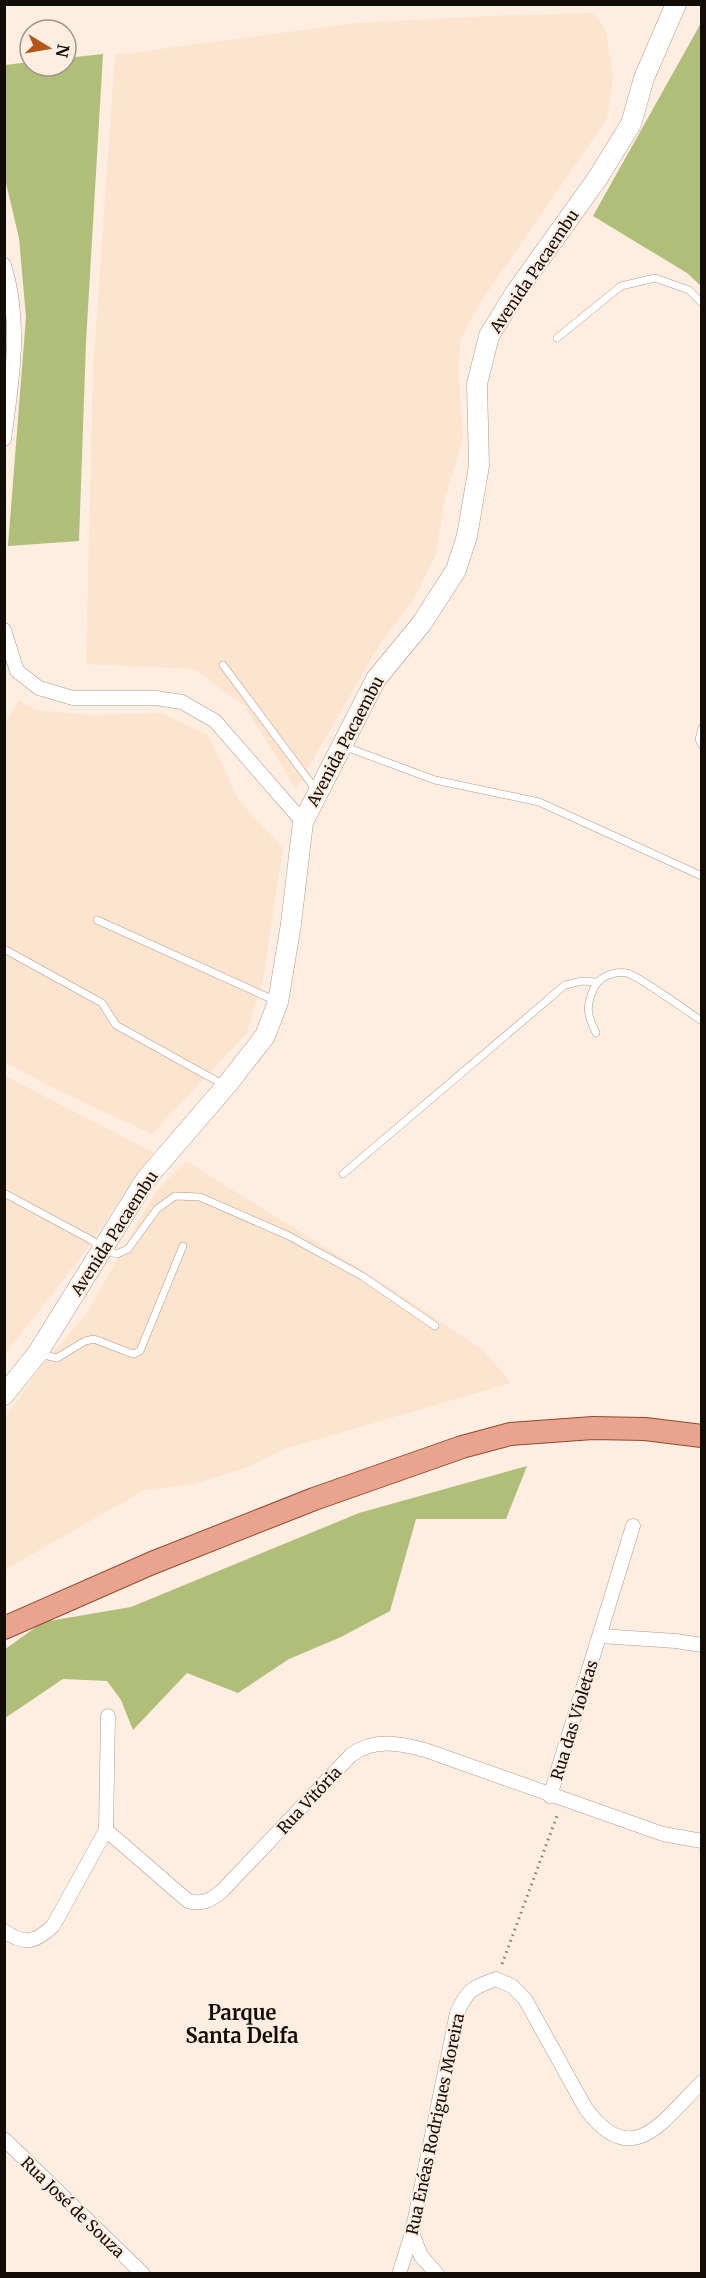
<svg xmlns="http://www.w3.org/2000/svg" width="706" height="2278" font-family="Merriweather,serif">
	<style>
		.built { fill: #fce4ce }
		.forest { fill: #b0be79 }
		.lines { fill: none; stroke-linecap: round; stroke-linejoin: round }
		.lane-casing { stroke: #ac9b8c; stroke-width: 8 }
		.street-casing { stroke: #ac9b8c; stroke-width: 15 }
		.secondary-casing { stroke: #ac9b8c; stroke-width: 21 }
		.primary-casing { stroke: #93482e; stroke-width: 24 }
		.path { stroke: #897e75; stroke-width: 3; stroke-dasharray: 1.5 4.5; stroke-linecap: butt }
		.lane { stroke: #fff; stroke-width: 7 }
		.street { stroke: #fff; stroke-width: 14 }
		.secondary { stroke: #fff; stroke-width: 20 }
		.primary { stroke: #e8a48e; stroke-width: 22 }
		.labels { text-anchor: middle; dominant-baseline: central; stroke-width: 4.5; stroke-linejoin: round; paint-order: stroke }
		.street-label { font-size: 16px; fill: #130d07; stroke: #fdeee1 }
		.quarter-label { font-size: 20px; font-weight: bold; fill: #130d07; stroke: #fdeee1 }
	</style>
	<rect width="100%" height="100%" fill="#fdeee1"/>
	<g class="built">
		<path d="M594 13 606 30 613 79 607 119 480 303 460 340 459 374 463 439 445 498 436 554 413 601 380 644 296 789 245 706 194 669 86 664 93 370 115 55 356 23 512 15Z"/>
		<path d="M19 700 36 710 90 715 161 713 208 735 239 801 283 848 263 980 246 1034 152 1134 53 1088 5 1062 4 725Z"/>
		<path d="M5 1076 153 1152 78 1261 5 1354Z"/>
		<path d="M186 1161 389 1287 483 1350 511 1383 284 1449 248 1467 194 1484 144 1490 5 1570V1418L43 1364 85 1316 156 1191Z"/>
	</g>
	<g class="forest">
		<path d="M701 23V286L687 273 593 216Z"/>
		<path d="M103 54 86 342 79 541 8 546 26 317 19 238 5 179V65L30 62V66H66V58Z"/>
		<path d="M527 1466 506 1519H416L390 1611 341 1637 289 1659 238 1693 187 1673 133 1730 121 1700 107 1681 63 1679 5 1718 4 1650 43 1622 131 1607 359 1513Z"/>
	</g>
	<g class="lines">
		<g class="lane-casing">
			<g id="lane">
				<path d="M557 338 621 286 655 278 689 290 702 303"/>
				<path d="M223 665 316 790"/>
				<path d="M702 728 699 739 702 745"/>
				<path d="M343 746 435 780 539 802 702 876"/>
				<path d="M97 920 276 1001"/>
				<path d="M4 949 102 1003 116 1025 224 1085"/>
				<path d="M596 1033C588 1016 585 1009 593 990 598 977 613 971 627 973 639 976 688 1012 702 1021"/>
				<path d="M343 1174 565 985 582 981 596 982"/>
				<path d="M4 1193 93 1241 102 1250 117 1254 128 1249 157 1209 175 1196 200 1197 289 1236 362 1276 435 1326"/>
				<path d="M39 1354 57 1358 85 1341 94 1339 133 1354 140 1351 183 1246"/>
			</g>
		</g>
		<g class="street-casing">
			<g id="street">
				<path d="M4 265C22 322 12 381 4 439"/>
				<path d="M4 630 17 671 39 688 73 698H156L182 702 215 721 303 822"/>
				<path d="M600 1636 676 1641 702 1645"/>
				<path d="M550 1796 633 1526"/>
				<path d="M106 1830 188 1901C202 1905 211 1900 222 1891L351 1755C374 1738 399 1743 425 1750L663 1834 702 1841"/>
				<path d="M4 1931C25 1946 36 1942 53 1926L106 1830 108 1716"/>
				<path d="M4 2139 143 2274"/>
				<path d="M412 2233 421 2256 437 2274"/>
				<path d="M399 2274 412 2233 457 2013C468 1989 472 1988 496 1979L512 1986 525 1999 586 2109C633 2172 663 2120 702 2082"/>
			</g>
		</g>
		<g class="secondary-casing">
			<path id="secondary" d="M4 1395 37 1354 146 1179 226 1086 265 1036 278 1002 291 924 303 822 376 679 422 623 456 570 467 536 479 466 477 384 489 336 514 295 597 179 631 124 644 78 676 4"/>
		</g>
		<g class="primary-casing">
			<path id="primary" d="M4 1628 152 1563 314 1499 462 1447 510 1434 593 1428 645 1429 702 1436"/>
		</g>
		<path class="path" d="M502 1964 558 1813"/>
		<use href="#lane" class="lane"/>
		<use href="#street" class="street"/>
		<use href="#secondary" class="secondary"/>
		<use href="#primary" class="primary"/>
	</g>
	<g class="labels">
		<g class="street-label">
			<text transform="translate(534 271) rotate(-56)">Avenida Pacaembu</text>
			<text transform="translate(345 741) rotate(-62)">Avenida Pacaembu</text>
			<text transform="translate(114 1233) rotate(-57)">Avenida Pacaembu</text>
			<text transform="translate(574 1720) rotate(-73)">Rua das Violetas</text>
			<text transform="translate(309 1800) rotate(-47)">Rua Vitória</text>
			<text transform="translate(435 2124) rotate(-78)">Rua Enéas Rodrigues Moreira</text>
			<text transform="translate(73 2207) rotate(44)">Rua José de Souza</text>
		</g>
		<g class="quarter-label">
			<text x="242" y="2012">Parque<tspan x="242" dy="23">Santa Delfa</tspan></text>
		</g>
	</g>
	<rect width="706" height="2278" fill="none" stroke="#130d07" stroke-width="12"/>
	<g transform="translate(48 48) rotate(101)"><circle r="28" fill="#fdeee1" stroke="#9f948a" stroke-width="1.5"/>
	<path d="M0-4.5L10 22L0 15L-10 22Z" fill="#b65517"/>
	<text y="-9" font-size="16" font-weight="bold" text-anchor="middle" fill="#130d07">N</text>
	</g>
</svg>
